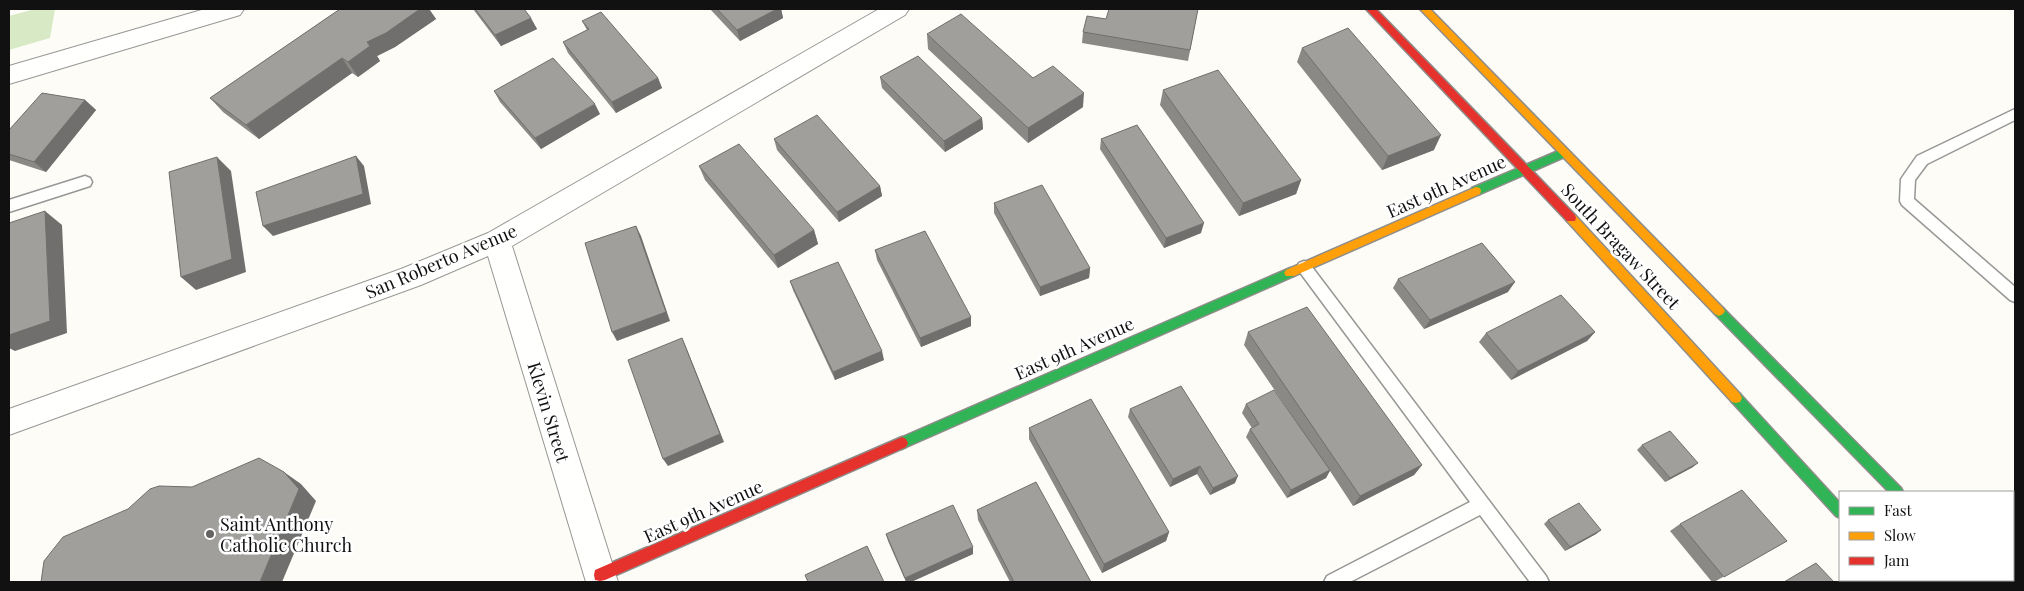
<svg xmlns="http://www.w3.org/2000/svg" width="2024" height="591" font-family="'Playfair Display',serif">
	<style>
		.forest { fill: #d8eac5 }
		.lines { fill: none; stroke-linecap: round; stroke-linejoin: round }
		.lane-casing { stroke: #979795; stroke-width: 3 }
		.street-casing { stroke: #979795; stroke-width: 2 }
		.fast-casing { stroke: #8e8d8b; stroke-width: 3 }
		.slow-casing { stroke: #8e8d8b; stroke-width: 3 }
		.jam-casing { stroke: #8e8d8b; stroke-width: 3 }
		.lane { fill: #fffffe; fill-rule: evenodd }
		.street { fill: #fffffe; fill-rule: evenodd }
		.fast { fill: #30b455; fill-rule: evenodd }
		.slow { fill: #ff9f0a; fill-rule: evenodd }
		.jam { fill: #e5322d; fill-rule: evenodd }
		.wall { fill: #8a8986 }
		.shaded-wall { fill: #716f6d }
		.building { fill: #a19f9c; stroke: #716f6d }
		.poi-dot { fill: #646362; stroke: #fff; stroke-width: 2 }
		.labels { text-anchor: middle; dominant-baseline: central; stroke-width: 5; stroke-linejoin: round; paint-order: stroke }
		.street-label { font-size: 18px; fill: #111; stroke: #fff }
		.poi-label { font-size: 18px; fill: #111; stroke: #fff; text-anchor: start }
	</style>
	<rect width="100%" height="100%" fill="#fdfcf7"/>
	<path class="forest" d="M35 9H55L50 38 9 50V16Z"/>
	<g class="lines">
		<g class="lane-casing">
			<g id="lane">
				<path d="M2015 109V120L1927 164 1915 180 1914 199 2015 287V302L2010 300 1902 205 1900 201 1901 179 1917 156Z"/>
				<path d="M85 176 90 178 92 182 90 186 9 212V200Z"/>
				<path d="M1304 261 1309 263 1546 576 1549 582H1530L1480 515 1350 582H1324L1327 576 1470 502 1299 271 1297 267 1299 263Z"/>
			</g>
		</g>
		<g class="street-casing">
			<g id="street">
				<path d="M205 9H244L240 15 9 84V66Z"/>
				<path d="M879 9H909L905 15 512 246 618 582H586L488 256 421 285 9 435V409L401 269 488 233Z"/>
			</g>
		</g>
		<g class="fast-casing">
			<g id="fast">
				<path d="M1563 149 1567 150 1568 153 1567 156 1480 194H1472L1471 191 1472 188Z"/>
				<path d="M1290 268 1294 270 1296 273 1294 276 906 447 902 449 898 447 896 443 898 439Z"/>
				<path d="M1719 306 1723 308 1901 488 1903 492H1889L1715 314 1713 311 1715 308Z"/>
				<path d="M1736 393 1740 394 1840 503V518L1836 516 1732 402 1730 398 1732 394Z"/>
				<path d="M1896 580H1911L1912 582H1897Z"/>
			</g>
		</g>
		<g class="slow-casing">
			<g id="slow">
				<path d="M1420 9H1430L1723 308 1725 311 1723 314 1719 316 1715 314Z"/>
				<path d="M1476 187 1480 188 1481 191 1480 194 1294 276H1286L1284 273 1286 270Z"/>
				<path d="M1571 214 1575 215 1740 394 1742 398 1740 402 1736 403 1732 402 1567 221 1566 218 1567 215Z"/>
			</g>
		</g>
		<g class="jam-casing">
			<g id="jam">
				<path d="M1366 9H1376L1575 215 1576 218 1575 221H1567Z"/>
				<path d="M902 437 906 439 908 443 906 447 605 580 600 581 595 580 594 575 595 570Z"/>
				<path d="M1977 580H1992L1993 582H1977Z"/>
			</g>
		</g>
		<use href="#lane" class="lane"/>
		<use href="#street" class="street"/>
		<use href="#fast" class="fast"/>
		<use href="#slow" class="slow"/>
		<use href="#jam" class="jam"/>
	</g>
	<g class="wall">
		<path d="M340 9H429L436 19 395 47 377 56 380 61 358 77 352 73 259 139 223 112 210 98Z"/>
		<path d="M473 9H524L537 29 501 46Z"/>
		<path d="M710 9H781L783 18 740 41Z"/>
		<path d="M1198 9 1188 61 1082 43 1083 32 1106 19Z"/>
		<path d="M582 21 658 78 662 88 616 113 568 53 563 42 587 30Z"/>
		<path d="M927 34 1033 78 1083 107 1028 143 928 49Z"/>
		<path d="M1302 48 1434 150 1382 170 1297 62Z"/>
		<path d="M880 77 982 118 983 129 945 152 882 88Z"/>
		<path d="M1163 90 1301 180 1296 194 1239 216 1160 105Z"/>
		<path d="M494 91 600 114 541 149 500 102Z"/>
		<path d="M85 100 96 110 46 172 9 160V130Z"/>
		<path d="M774 139 880 186 882 196 839 222 777 150Z"/>
		<path d="M1101 139 1201 233 1164 248 1100 149Z"/>
		<path d="M699 166 814 230 818 244 778 268 705 180Z"/>
		<path d="M994 203 1090 268 1089 278 1040 296 994 213Z"/>
		<path d="M875 250 971 317V326L921 347 877 260Z"/>
		<path d="M1398 279 1508 292 1424 329 1393 288Z"/>
		<path d="M790 281 884 360 835 380 793 290Z"/>
		<path d="M1248 332 1422 465 1414 475 1353 506 1330 471 1326 478 1287 498 1246 437 1250 429 1252 428 1242 413 1246 404 1297 423 1244 345Z"/>
		<path d="M1595 332 1587 341 1511 380 1479 342 1486 333Z"/>
		<path d="M1130 409 1235 483 1210 495 1197 474 1170 487 1128 417Z"/>
		<path d="M1029 428 1169 532 1166 541 1102 573 1029 439Z"/>
		<path d="M1642 445 1693 467 1665 482 1637 450Z"/>
		<path d="M977 510 1091 582H1010L978 520Z"/>
		<path d="M1548 520 1601 530 1596 534 1565 551 1544 524Z"/>
		<path d="M1680 524 1787 541 1714 582H1712L1670 531Z"/>
		<path d="M886 534 973 554 911 582H906L888 541Z"/>
	</g>
	<g class="shaded-wall">
		<path d="M420 9H429L436 19 395 47 377 56 380 61 358 77 348 62 367 42Z"/>
		<path d="M777 9H781L783 18 740 41 737 30Z"/>
		<path d="M531 18 537 29 501 46 495 35Z"/>
		<path d="M342 58 352 73 259 139 246 125Z"/>
		<path d="M658 78 662 88 616 113 612 102Z"/>
		<path d="M1084 93 1083 107 1028 143V128Z"/>
		<path d="M85 100 96 110 46 172 34 162Z"/>
		<path d="M595 104 600 114 541 149 535 138Z"/>
		<path d="M982 118 983 129 945 152 944 141Z"/>
		<path d="M1441 135 1434 150 1382 170 1388 156Z"/>
		<path d="M356 156 364 166 371 204 273 236 263 226Z"/>
		<path d="M217 157 231 171 246 272 196 290 181 277Z"/>
		<path d="M1301 180 1296 194 1239 216 1243 203Z"/>
		<path d="M880 186 882 196 839 222 837 212Z"/>
		<path d="M45 211 62 225 67 333 15 351 9 348V335Z"/>
		<path d="M1204 223 1201 233 1164 248 1166 238Z"/>
		<path d="M636 226 641 236 670 321 617 341 612 332Z"/>
		<path d="M814 230 818 244 778 268 774 255Z"/>
		<path d="M1090 268 1089 278 1040 296V287Z"/>
		<path d="M1515 282 1508 292 1424 329 1430 320Z"/>
		<path d="M971 317V326L921 347 920 338Z"/>
		<path d="M1595 332 1587 341 1511 380 1518 371Z"/>
		<path d="M682 338 686 347 724 442 668 466 663 459Z"/>
		<path d="M882 351 884 360 835 380 833 372Z"/>
		<path d="M1698 463 1693 467 1665 482 1670 478Z"/>
		<path d="M1422 465 1414 475 1353 506 1360 496Z"/>
		<path d="M1200 466 1197 474 1170 487 1173 479Z"/>
		<path d="M1330 470 1326 478 1287 498 1291 490Z"/>
		<path d="M284 472 301 484 316 501 282 582H260Z"/>
		<path d="M1238 476 1235 483 1210 495 1213 488Z"/>
		<path d="M1601 530 1596 534 1565 551 1570 547Z"/>
		<path d="M1169 532 1166 541 1102 573 1104 564Z"/>
		<path d="M973 547V554L911 582H906L905 578Z"/>
	</g>
	<g class="building">
		<path d="M340 9H420L386 33 367 42 370 46 348 62 342 58 246 125 210 98Z"/>
		<path d="M475 9H524L531 18 495 35Z"/>
		<path d="M717 9H777L737 30Z"/>
		<path d="M1109 9H1198L1190 50 1083 32 1087 16 1106 19Z"/>
		<path d="M601 12 658 78 612 102 563 42 589 29 582 21Z"/>
		<path d="M961 14 1033 78 1053 66 1084 93 1028 128 927 34Z"/>
		<path d="M1348 28 1441 135 1388 156 1302 48Z"/>
		<path d="M918 56 982 118 944 141 880 77Z"/>
		<path d="M553 58 595 104 535 138 494 91Z"/>
		<path d="M1218 70 1301 180 1243 203 1163 90Z"/>
		<path d="M42 93 85 100 34 162 9 154V130Z"/>
		<path d="M817 115 880 186 837 212 774 139Z"/>
		<path d="M1137 125 1204 223 1166 238 1101 139Z"/>
		<path d="M739 144 814 230 774 255 699 166Z"/>
		<path d="M356 156 363 194 263 226 256 192Z"/>
		<path d="M217 157 232 259 181 277 169 172Z"/>
		<path d="M1042 185 1090 268 1040 287 994 203Z"/>
		<path d="M45 211 50 321 9 335V223Z"/>
		<path d="M636 226 666 312 612 332 585 243Z"/>
		<path d="M925 231 971 317 920 338 875 250Z"/>
		<path d="M1482 243 1515 282 1430 320 1398 279Z"/>
		<path d="M838 262 882 351 833 372 790 281Z"/>
		<path d="M1561 295 1595 332 1518 371 1486 333Z"/>
		<path d="M1307 307 1422 465 1360 496 1248 332Z"/>
		<path d="M682 338 720 434 663 459 628 360Z"/>
		<path d="M1181 386 1238 476 1213 488 1200 466 1173 479 1130 409Z"/>
		<path d="M1274 390 1330 470 1291 490 1250 429 1259 424 1246 404Z"/>
		<path d="M1091 399 1169 532 1104 564 1029 428Z"/>
		<path d="M1670 431 1698 463 1670 478 1642 445Z"/>
		<path d="M259 458 284 472 299 489 260 582H41L44 561 63 537 128 509 150 489 159 486 192 487Z"/>
		<path d="M1036 482 1091 582H1014L977 510Z"/>
		<path d="M1742 490 1787 541 1724 577 1680 524Z"/>
		<path d="M1579 503 1601 530 1570 547 1548 520Z"/>
		<path d="M953 505 973 547 905 578 886 534Z"/>
		<path d="M867 546 884 582H808L805 575Z"/>
		<path d="M1816 563 1834 582H1784Z"/>
	</g>
	<circle class="poi-dot" cx="210" cy="534" r="5"/>
	<g class="labels">
		<g class="street-label">
			<text transform="translate(1446 186) rotate(-24)">East 9th Avenue</text>
			<text transform="translate(1621 246) rotate(47)">South Bragaw Street</text>
			<text transform="translate(441 261) rotate(-23)">San Roberto Avenue</text>
			<text transform="translate(1074 348) rotate(-24)">East 9th Avenue</text>
			<text transform="translate(549 412) rotate(73)">Klevin Street</text>
			<text transform="translate(703 511) rotate(-24)">East 9th Avenue</text>
		</g>
		<g class="poi-label">
			<text x="220" y="524">Saint Anthony<tspan x="220" dy="21">Catholic Church</tspan></text>
		</g>
	</g>
	<rect width="2024" height="591" fill="none" stroke="#111111" stroke-width="20"/>
	<rect x="1839" y="491" width="175" height="90" fill="#ffffff" stroke="#a0a0a0"/>
	<rect x="1849" y="507" width="25" height="8" fill="#30b455" stroke="#a0a0a0"/>
	<text x="1884" y="516" font-size="15" fill="#111111">Fast</text>
	<rect x="1849" y="532" width="25" height="8" fill="#ff9f0a" stroke="#a0a0a0"/>
	<text x="1884" y="541" font-size="15" fill="#111111">Slow</text>
	<rect x="1849" y="557" width="25" height="8" fill="#e5322d" stroke="#a0a0a0"/>
	<text x="1884" y="566" font-size="15" fill="#111111">Jam</text>
</svg>
